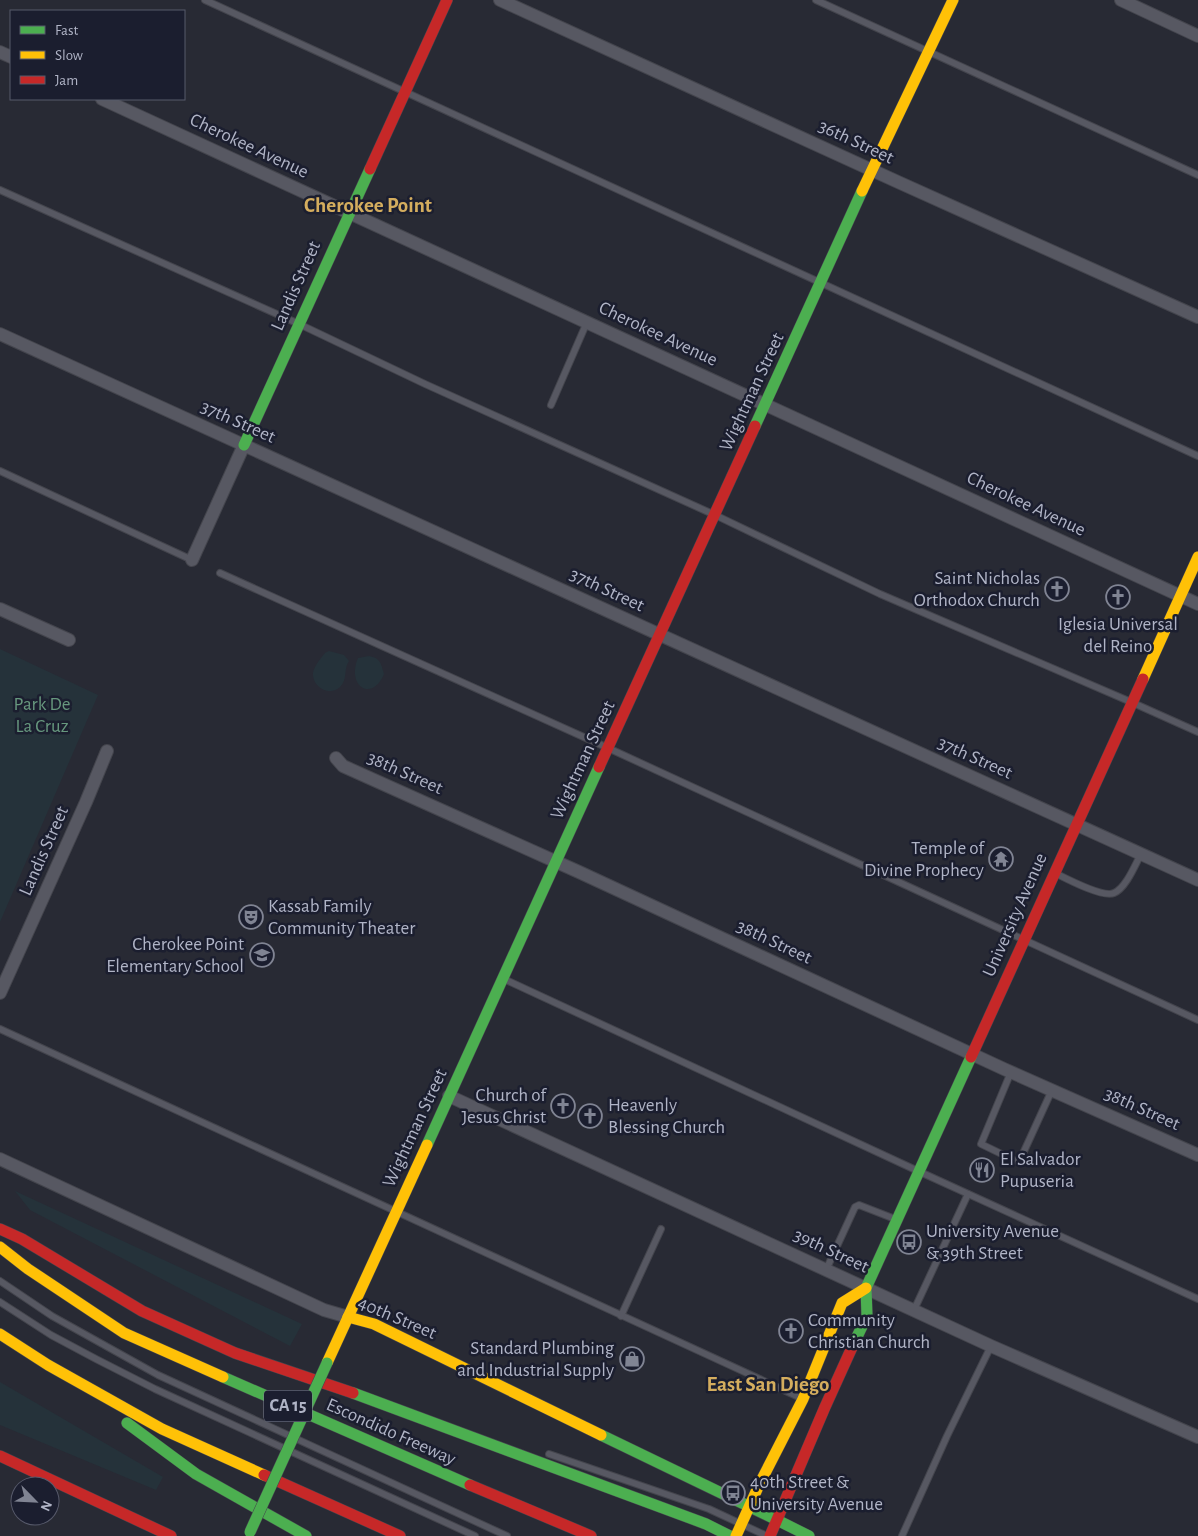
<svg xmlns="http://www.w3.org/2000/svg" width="1198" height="1536" font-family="'Alegreya Sans',sans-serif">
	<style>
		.green { fill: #25323a }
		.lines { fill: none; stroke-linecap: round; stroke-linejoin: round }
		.lane-casing { stroke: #44454d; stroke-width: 8 }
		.street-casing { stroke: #44454d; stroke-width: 14 }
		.fast-casing { stroke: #44454d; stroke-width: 12 }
		.slow-casing { stroke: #44454d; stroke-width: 12 }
		.jam-casing { stroke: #44454d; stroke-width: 12 }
		.lane { stroke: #575862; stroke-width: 6 }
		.street { stroke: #575862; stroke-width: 12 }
		.fast { stroke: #4caf50; stroke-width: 11 }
		.slow { stroke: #ffc107; stroke-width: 11 }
		.jam { stroke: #c62828; stroke-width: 11 }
		.fast-bridge-casing { stroke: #44454d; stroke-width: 12; stroke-linecap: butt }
		.fast-bridge { stroke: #4caf50; stroke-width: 11 }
		.labels { text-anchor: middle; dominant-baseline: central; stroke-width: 5; stroke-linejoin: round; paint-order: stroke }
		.shield { fill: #1b1e2f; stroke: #838799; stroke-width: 1 }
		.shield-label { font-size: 18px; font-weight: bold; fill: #b0b4c6 }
		.street-label { font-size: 19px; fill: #b0b4c6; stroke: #1b1e2f }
		.poi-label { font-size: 19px; fill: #b0b4c6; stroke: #1b1e2f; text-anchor: start }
		.park-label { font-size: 19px; fill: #67987e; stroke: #1b1e2f }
		.quarter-label { font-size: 21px; font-weight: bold; fill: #d4ad5e; stroke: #1b1e2f }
	</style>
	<rect width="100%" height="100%" fill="#282a34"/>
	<g class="green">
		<path d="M0 649 98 695 0 922Z"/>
		<path d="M329 651 344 655 349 661C343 670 348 679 340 687 330 697 312 687 313 673 314 666 321 658 325 653Z"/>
		<path d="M369 656C380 658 381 663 384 674 372 703 346 686 358 658Z"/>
		<path d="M15 1191 302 1324 290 1346 30 1210Z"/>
		<path d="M0 1382 163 1477 156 1490 0 1425Z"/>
	</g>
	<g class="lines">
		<g class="lane-casing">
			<g id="lane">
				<path d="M205 0 1198 456"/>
				<path d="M816 0 1198 175"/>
				<path d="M0 190 299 324 425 384 715 515 880 594 1131 702 1198 732"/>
				<path d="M551 405 587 322"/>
				<path d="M0 471 192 560"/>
				<path d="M220 573 608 748 1198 1020"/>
				<path d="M1055 873C1067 879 1103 898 1114 893 1126 888 1135 865 1141 854"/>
				<path d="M504 979 918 1171 1198 1299"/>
				<path d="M0 1029 801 1398"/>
				<path d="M1011 1072 981 1144 1016 1161 1020 1160 1052 1090"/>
				<path d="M826 1270 855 1207 859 1205 895 1219"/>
				<path d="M0 1281 52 1316 158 1375 507 1536"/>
				<path d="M0 1302 51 1335 96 1359 155 1389 475 1536"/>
				<path d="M914 1310 968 1194"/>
				<path d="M621 1316 661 1229"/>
				<path d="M549 1454 709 1509 767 1536"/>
				<path d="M902 1536 947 1436 991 1346"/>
			</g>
		</g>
		<g class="street-casing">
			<g id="street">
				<path d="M500 0 898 182 1198 317"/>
				<path d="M1121 0 1198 36"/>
				<path d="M0 52 11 57"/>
				<path d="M102 99 1198 604"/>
				<path d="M0 334 1198 880"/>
				<path d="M192 560 244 445"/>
				<path d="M0 609 69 640"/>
				<path d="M336 758 343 766 579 872 1004 1069 1198 1155"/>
				<path d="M0 993 86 802 107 751"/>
				<path d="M449 1096 991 1346 1198 1437"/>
				<path d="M0 1159 324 1310 348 1317"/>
			</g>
		</g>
		<g class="fast-casing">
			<g id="fast">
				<path d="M755 426 862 191"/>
				<path d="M244 445 370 169"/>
				<path d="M427 1145 599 767"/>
				<path d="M854 1343 867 1316 866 1288 971 1057"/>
				<path d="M223 1377 470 1485"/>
				<path d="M353 1393 706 1524 730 1536"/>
				<path d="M127 1423 196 1474 306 1536"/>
				<path d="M601 1435 777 1520"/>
				<path d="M777 1520 809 1536"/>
			</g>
		</g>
		<g class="slow-casing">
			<g id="slow">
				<path d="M862 191 953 0"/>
				<path d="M1143 679 1198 557"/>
				<path d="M0 1247 28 1269 124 1333 223 1377"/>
				<path d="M348 1317 374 1324 601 1435"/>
				<path d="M0 1334 48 1365 162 1429 264 1475"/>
				<path d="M327 1363 427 1145"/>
				<path d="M736 1536 759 1485 803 1399 842 1303 866 1288"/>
			</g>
		</g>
		<g class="jam-casing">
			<g id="jam">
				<path d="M370 169 447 0"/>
				<path d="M599 767 755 426"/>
				<path d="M971 1057 1143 679"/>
				<path d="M0 1229 22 1239 142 1311 235 1353 353 1393"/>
				<path d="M0 1456 171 1536"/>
				<path d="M264 1475 400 1536"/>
				<path d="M470 1485 591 1536"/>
				<path d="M770 1536 825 1407 854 1343"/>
			</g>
		</g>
		<use href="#lane" class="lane"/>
		<use href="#street" class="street"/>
		<use href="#fast" class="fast"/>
		<use href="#slow" class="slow"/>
		<use href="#jam" class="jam"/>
		<g class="fast-bridge-casing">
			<path id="fast-bridge" d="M250 1532 327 1363"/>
		</g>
		<use href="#fast-bridge" class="fast-bridge"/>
	</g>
	<defs>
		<g id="church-ring" transform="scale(1.25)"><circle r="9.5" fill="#1b1e2f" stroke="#808493" stroke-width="1.5"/><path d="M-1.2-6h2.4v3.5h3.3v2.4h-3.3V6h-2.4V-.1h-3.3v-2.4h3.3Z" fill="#808493"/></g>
		<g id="temple-ring" transform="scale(1.25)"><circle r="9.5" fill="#1b1e2f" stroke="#808493" stroke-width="1.5"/><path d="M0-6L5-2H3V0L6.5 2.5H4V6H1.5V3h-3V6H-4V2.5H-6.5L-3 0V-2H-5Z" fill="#808493"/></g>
		<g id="theatre-ring" transform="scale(1.25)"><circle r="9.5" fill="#1b1e2f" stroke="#808493" stroke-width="1.5"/><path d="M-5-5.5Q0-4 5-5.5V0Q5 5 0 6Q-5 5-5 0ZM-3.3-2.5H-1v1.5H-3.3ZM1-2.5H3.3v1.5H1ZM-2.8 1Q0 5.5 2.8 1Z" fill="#808493"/></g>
		<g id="school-ring" transform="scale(1.25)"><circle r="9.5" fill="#1b1e2f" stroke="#808493" stroke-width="1.5"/><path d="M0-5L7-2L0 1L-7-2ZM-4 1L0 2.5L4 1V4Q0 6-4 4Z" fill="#808493"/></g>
		<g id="restaurant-ring" transform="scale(1.25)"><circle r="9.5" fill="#1b1e2f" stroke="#808493" stroke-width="1.5"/><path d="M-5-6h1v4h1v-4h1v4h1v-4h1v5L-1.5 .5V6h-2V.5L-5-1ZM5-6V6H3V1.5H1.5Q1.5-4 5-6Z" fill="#808493"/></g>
		<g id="bus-ring" transform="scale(1.25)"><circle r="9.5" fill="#1b1e2f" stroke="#808493" stroke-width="1.5"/><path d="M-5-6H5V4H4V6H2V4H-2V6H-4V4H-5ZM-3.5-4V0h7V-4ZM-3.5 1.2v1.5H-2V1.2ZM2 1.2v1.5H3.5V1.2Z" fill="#808493"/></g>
		<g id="shop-ring" transform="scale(1.25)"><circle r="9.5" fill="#1b1e2f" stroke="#808493" stroke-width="1.5"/><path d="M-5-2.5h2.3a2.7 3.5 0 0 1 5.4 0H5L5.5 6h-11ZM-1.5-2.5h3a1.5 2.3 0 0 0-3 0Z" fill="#808493"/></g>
	</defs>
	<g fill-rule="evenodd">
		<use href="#church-ring" x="1057" y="589"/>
		<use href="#church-ring" x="1118" y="597"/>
		<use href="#temple-ring" x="1001" y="859"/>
		<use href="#theatre-ring" x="251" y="917"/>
		<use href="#school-ring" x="262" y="955"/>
		<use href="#church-ring" x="563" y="1106"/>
		<use href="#church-ring" x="590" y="1116"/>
		<use href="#restaurant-ring" x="982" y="1170"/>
		<use href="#bus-ring" x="909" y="1242"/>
		<use href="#church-ring" x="791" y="1331"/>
		<use href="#shop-ring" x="632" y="1359"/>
		<use href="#bus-ring" x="733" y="1493"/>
	</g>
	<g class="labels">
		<rect class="shield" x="264" y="1390.5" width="48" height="31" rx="4"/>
		<g class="shield-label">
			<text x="288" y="1406">CA 15</text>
		</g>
		<g class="street-label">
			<text transform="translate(856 142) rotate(25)">36th Street</text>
			<text transform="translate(249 146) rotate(25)">Cherokee Avenue</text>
			<text transform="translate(296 286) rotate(-66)">Landis Street</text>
			<text transform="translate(658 334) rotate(25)">Cherokee Avenue</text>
			<text transform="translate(752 392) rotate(-65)">Wightman Street</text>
			<text transform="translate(238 422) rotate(24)">37th Street</text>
			<text transform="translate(1026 504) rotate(25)">Cherokee Avenue</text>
			<text transform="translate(607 590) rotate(25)">37th Street</text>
			<text transform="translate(975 758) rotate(24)">37th Street</text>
			<text transform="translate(583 760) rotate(-65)">Wightman Street</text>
			<text transform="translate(405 773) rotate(24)">38th Street</text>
			<text transform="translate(44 851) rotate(-66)">Landis Street</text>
			<text transform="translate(1015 915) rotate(-66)">University Avenue</text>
			<text transform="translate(774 942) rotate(25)">38th Street</text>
			<text transform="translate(1142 1109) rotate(24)">38th Street</text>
			<text transform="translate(415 1128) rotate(-65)">Wightman Street</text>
			<text transform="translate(831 1251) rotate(25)">39th Street</text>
			<text transform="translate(397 1318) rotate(23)">40th Street</text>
			<text transform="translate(391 1432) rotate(24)">Escondido Freeway</text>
		</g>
		<g class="poi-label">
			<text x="1040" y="578" text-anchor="end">Saint Nicholas<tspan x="1040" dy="22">Orthodox Church</tspan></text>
			<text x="1118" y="624" text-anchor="middle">Iglesia Universal<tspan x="1118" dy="22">del Reino</tspan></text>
			<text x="984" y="848" text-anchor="end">Temple of<tspan x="984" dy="22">Divine Prophecy</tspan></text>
			<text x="268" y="906">Kassab Family<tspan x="268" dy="22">Community Theater</tspan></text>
			<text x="244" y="944" text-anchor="end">Cherokee Point<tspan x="244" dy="22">Elementary School</tspan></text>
			<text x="546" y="1095" text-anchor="end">Church of<tspan x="546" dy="22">Jesus Christ</tspan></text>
			<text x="608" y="1105">Heavenly<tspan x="608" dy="22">Blessing Church</tspan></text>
			<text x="1000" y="1159">El Salvador<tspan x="1000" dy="22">Pupuseria</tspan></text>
			<text x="926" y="1231">University Avenue<tspan x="926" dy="22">&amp; 39th Street</tspan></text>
			<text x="808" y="1320">Community<tspan x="808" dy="22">Christian Church</tspan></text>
			<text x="614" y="1348" text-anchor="end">Standard Plumbing<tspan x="614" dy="22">and Industrial Supply</tspan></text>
			<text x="750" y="1482">40th Street &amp;<tspan x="750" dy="22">University Avenue</tspan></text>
		</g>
		<g class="park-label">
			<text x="42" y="704">Park De<tspan x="42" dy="22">La Cruz</tspan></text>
		</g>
		<g class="quarter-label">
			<text x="368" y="205">Cherokee Point</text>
			<text x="768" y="1384">East San Diego</text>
		</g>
	</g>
	<rect x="10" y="10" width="175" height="90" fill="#1b1e2f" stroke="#575a6b"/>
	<rect x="20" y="26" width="25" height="8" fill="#4caf50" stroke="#575a6b"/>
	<text x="55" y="35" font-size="15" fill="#b0b4c6">Fast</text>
	<rect x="20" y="51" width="25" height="8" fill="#ffc107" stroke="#575a6b"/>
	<text x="55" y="60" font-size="15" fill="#b0b4c6">Slow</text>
	<rect x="20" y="76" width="25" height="8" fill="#c62828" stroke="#575a6b"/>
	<text x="55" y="85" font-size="15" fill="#b0b4c6">Jam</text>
	<g transform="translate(35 1501) rotate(114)"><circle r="24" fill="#1b1e2f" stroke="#575a6b"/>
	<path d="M0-4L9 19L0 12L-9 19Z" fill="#808493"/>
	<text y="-8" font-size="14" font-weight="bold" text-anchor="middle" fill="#b0b4c6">N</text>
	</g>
</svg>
